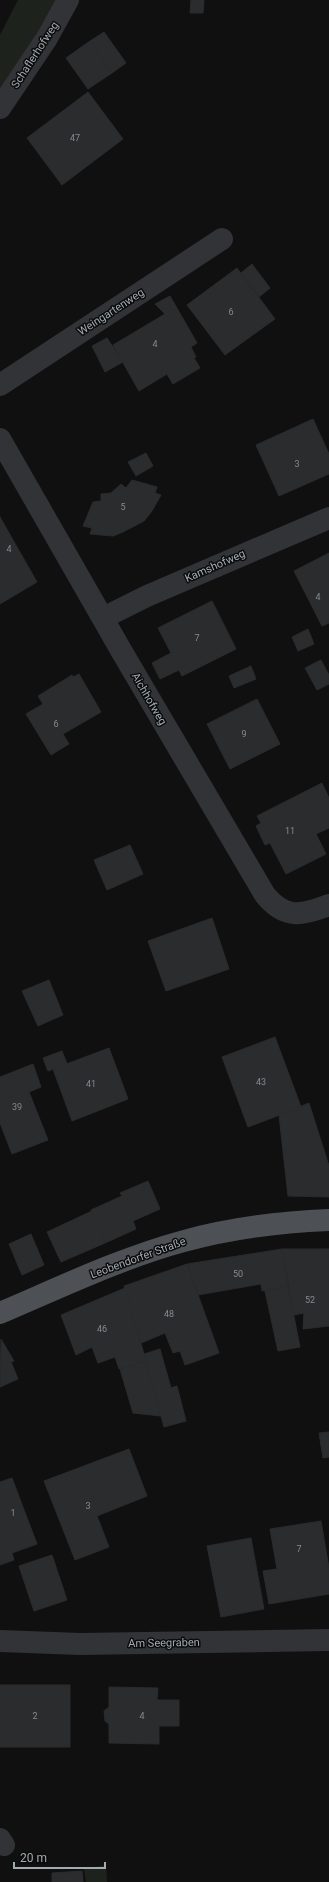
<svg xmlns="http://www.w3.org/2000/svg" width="329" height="1882" font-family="Roboto,sans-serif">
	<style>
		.green { fill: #1d231c }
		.building { fill: #2b2c2d; stroke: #2a2b2d }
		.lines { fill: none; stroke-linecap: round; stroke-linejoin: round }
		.minor { stroke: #313336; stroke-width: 22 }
		.major { stroke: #4d5155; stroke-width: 22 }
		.labels { text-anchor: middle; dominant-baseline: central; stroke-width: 3; stroke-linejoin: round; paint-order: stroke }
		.number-label { font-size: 9px; fill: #848c90 }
		.street-label { font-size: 11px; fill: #a1acb1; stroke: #0b0b0c }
	</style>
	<rect width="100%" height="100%" fill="#101011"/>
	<g class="green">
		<path d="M18 0H56L43 26 0 92V35Z"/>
		<path d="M106 1865 107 1882H86L84 1869Z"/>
	</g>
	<g class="building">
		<path d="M191 0H204L203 13H190Z"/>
		<path d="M104 32 126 63 112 73 90 41Z"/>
		<path d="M90 41 112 73 88 89 66 58Z"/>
		<path d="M88 92 123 139 62 185 27 138Z"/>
		<path d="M252 264 270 288 259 297 241 273Z"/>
		<path d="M237 268 275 319 225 355 187 305Z"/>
		<path d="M170 296 197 343 191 347 196 357 194 358 200 368 173 384 167 374 139 391 113 345 165 314 155 304Z"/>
		<path d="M107 338 123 362 105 372 92 346Z"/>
		<path d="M313 419 329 454V474L279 496 256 445Z"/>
		<path d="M146 453 153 466 136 476 128 462Z"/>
		<path d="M132 480 157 487 155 493 161 495 152 511 144 521 123 532 113 536 90 534 92 528 83 526 93 502 101 501V494L111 493 121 484 126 488Z"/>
		<path d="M0 517 37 582 0 604Z"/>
		<path d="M329 553V623L322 626 294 571Z"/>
		<path d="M212 601 236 649 182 676 179 670 160 679 152 663 171 653 158 628Z"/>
		<path d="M308 629 314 644 298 651 292 637Z"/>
		<path d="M321 660 329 675V684L317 690 305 668Z"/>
		<path d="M251 666 256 679 234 688 229 676Z"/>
		<path d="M79 674 101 712 63 734 69 744 51 755 26 714 43 704 38 696 72 675 73 677Z"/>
		<path d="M257 699 280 744 230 769 207 724Z"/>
		<path d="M322 783 329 798V828L316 834 326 854 286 874 270 843 265 845 256 826 261 823 257 816Z"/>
		<path d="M130 845 143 874 107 890 94 860Z"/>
		<path d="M212 918 229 969 166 991 148 941Z"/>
		<path d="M49 980 63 1015 38 1026 22 991Z"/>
		<path d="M275 1037 301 1107 248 1127 222 1057Z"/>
		<path d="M109 1048 128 1099 72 1121 53 1069Z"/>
		<path d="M62 1051 67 1064 48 1071 43 1058Z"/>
		<path d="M33 1064 41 1087 29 1092 48 1140 12 1154 0 1123V1077Z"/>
		<path d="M309 1103 329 1166V1197L288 1196 279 1115Z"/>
		<path d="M148 1181 160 1209 133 1221 136 1229 105 1243 91 1210 122 1196 120 1193Z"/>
		<path d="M92 1211 105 1243 61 1262 47 1232Z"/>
		<path d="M31 1234 44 1265 22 1275 9 1244Z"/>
		<path d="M282 1249 288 1286 262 1291 261 1284 198 1295 187 1264Z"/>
		<path d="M282 1249H329V1326L303 1329 304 1313 294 1315Z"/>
		<path d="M187 1264 219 1353 185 1365 180 1351 173 1353 165 1333 141 1343 124 1286Z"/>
		<path d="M288 1286 300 1347 278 1351 265 1291Z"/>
		<path d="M125 1288 146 1361 119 1369 115 1357 98 1363 92 1347 76 1355 61 1315Z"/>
		<path d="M1 1339 14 1361 11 1362 18 1379 0 1387Z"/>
		<path d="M160 1349 171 1388 177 1386 186 1421 164 1427 144 1354Z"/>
		<path d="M146 1361 161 1416 133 1413 120 1369Z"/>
		<path d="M329 1432V1457L323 1458 319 1433Z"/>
		<path d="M129 1449 147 1496 97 1516 109 1547 75 1560 44 1481Z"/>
		<path d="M12 1478 37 1544 12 1553 14 1560 0 1565V1482Z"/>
		<path d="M321 1521 329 1568V1594L269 1604 263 1571 277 1569 270 1529Z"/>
		<path d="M251 1538 264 1609 221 1617 207 1546Z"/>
		<path d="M52 1555 67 1600 34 1611 19 1566Z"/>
		<rect x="0" y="1685" width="70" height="62"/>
		<path d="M109 1687 158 1688 157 1700H179V1726H159V1744L109 1743V1724L105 1721 104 1711 109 1707Z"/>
		<path d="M82 1871 83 1882H52V1873Z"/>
	</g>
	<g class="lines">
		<g class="minor">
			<path d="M0 108 47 38 68 0"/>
			<path d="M0 385 222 239"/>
			<path d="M0 439 122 652 265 895C285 919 301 916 329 905"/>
			<path d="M103 618 147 596 329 518"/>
			<path d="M0 1641 80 1644 329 1640"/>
			<path d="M0 1839 4 1845"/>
		</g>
		<path class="major" d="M0 1313C61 1287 121 1258 184 1241 231 1228 281 1222 329 1220"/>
	</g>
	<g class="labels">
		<g class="number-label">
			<text x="75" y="138">47</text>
			<text x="231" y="312">6</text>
			<text x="155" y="344">4</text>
			<text x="297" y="464">3</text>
			<text x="123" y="507">5</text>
			<text x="9" y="549">4</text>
			<text x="318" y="597">4</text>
			<text x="197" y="638">7</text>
			<text x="56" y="724">6</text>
			<text x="244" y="734">9</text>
			<text x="290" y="831">11</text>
			<text x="261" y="1082">43</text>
			<text x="91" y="1084">41</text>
			<text x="17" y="1107">39</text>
			<text x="238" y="1274">50</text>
			<text x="310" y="1300">52</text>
			<text x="169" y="1314">48</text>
			<text x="102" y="1329">46</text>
			<text x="88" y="1506">3</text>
			<text x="13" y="1513">1</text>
			<text x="299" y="1549">7</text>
			<text x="35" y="1716">2</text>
			<text x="142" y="1716">4</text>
		</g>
		<g class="street-label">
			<text transform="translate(35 55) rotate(-57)">Schaflerhofweg</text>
			<text transform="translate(111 312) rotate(-33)">Weingartenweg</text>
			<text transform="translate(215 566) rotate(-24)">Kamshofweg</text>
			<text transform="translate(149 699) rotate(60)">Aichhofweg</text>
			<text transform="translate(138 1258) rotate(-20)">Leobendorfer Straße</text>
			<text transform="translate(164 1643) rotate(-1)">Am Seegraben</text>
		</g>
	</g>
	<path d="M14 1862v6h91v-6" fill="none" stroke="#a1acb1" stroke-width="2"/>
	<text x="20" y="1862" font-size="12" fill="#a1acb1" stroke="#0b0b0c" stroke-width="3" paint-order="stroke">20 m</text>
</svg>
